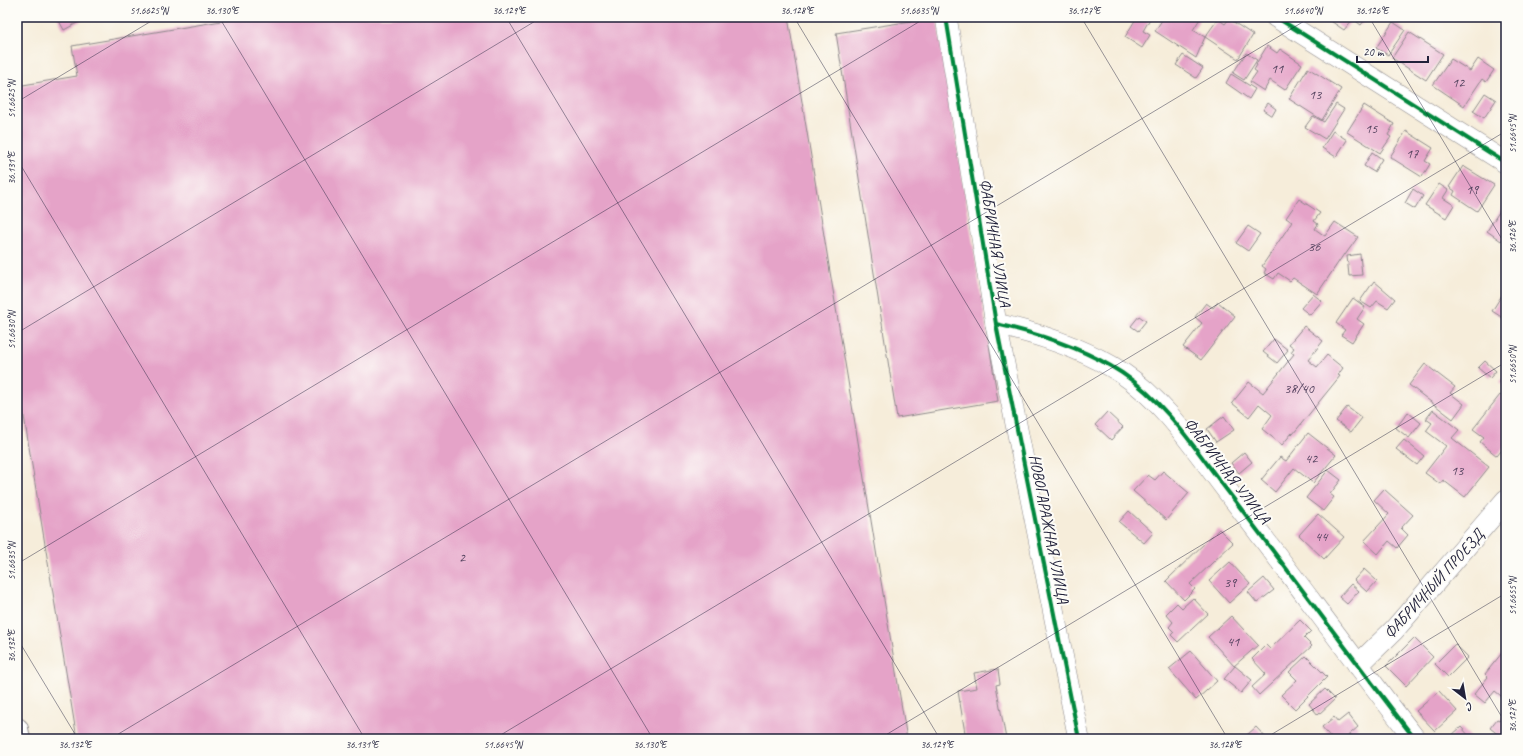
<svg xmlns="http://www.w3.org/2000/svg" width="1523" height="756" font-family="Caveat,sans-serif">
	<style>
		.building { fill: #e5a3c8 }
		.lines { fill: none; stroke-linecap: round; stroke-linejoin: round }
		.minor-casing { stroke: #8c888a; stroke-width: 22 }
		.secondary-casing { stroke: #8c888a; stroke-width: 24 }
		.minor { stroke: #fff; stroke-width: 21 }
		.secondary { stroke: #fff; stroke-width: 22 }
		.cycleway-casing { stroke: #fdfcf7; stroke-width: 6 }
		.cycleway { stroke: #00873e; stroke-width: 4 }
		.ticks { fill: none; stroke: #22223b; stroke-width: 1; stroke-opacity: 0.45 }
		.labels { text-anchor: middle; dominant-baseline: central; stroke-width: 4; stroke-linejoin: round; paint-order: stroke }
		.number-label { font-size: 14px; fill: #53425e }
		.street-label { font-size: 16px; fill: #22223b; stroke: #fdfcf7 }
		.neatline { fill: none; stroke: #22223b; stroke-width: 1.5 }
		.ticks-label { font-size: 10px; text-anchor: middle; fill: #22223b }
	</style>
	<rect width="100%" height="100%" fill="#fdfcf7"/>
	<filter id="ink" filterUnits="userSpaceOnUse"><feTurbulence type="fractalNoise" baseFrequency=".025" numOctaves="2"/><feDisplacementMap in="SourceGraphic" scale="8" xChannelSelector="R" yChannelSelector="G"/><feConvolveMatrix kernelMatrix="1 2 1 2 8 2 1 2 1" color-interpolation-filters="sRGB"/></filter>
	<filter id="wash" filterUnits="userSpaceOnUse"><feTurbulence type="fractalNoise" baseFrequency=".012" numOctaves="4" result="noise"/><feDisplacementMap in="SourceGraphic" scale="16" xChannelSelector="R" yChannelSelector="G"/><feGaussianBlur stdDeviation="0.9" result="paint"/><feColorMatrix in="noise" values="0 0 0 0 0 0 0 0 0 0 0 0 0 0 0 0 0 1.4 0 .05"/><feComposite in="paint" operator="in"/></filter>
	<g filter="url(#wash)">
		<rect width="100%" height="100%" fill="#f6edda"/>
		<g id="blocks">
			<g class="building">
				<path d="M57 17H88L64 30Z"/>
				<path d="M245 17H788L907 739H77L17 374V86L77 76 72 46Z"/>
				<path d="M937 17 998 401 897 418 836 33Z"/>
				<path d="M1137 17H1151L1143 31 1150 35 1142 48 1125 37Z"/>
				<path d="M1164 17H1201L1193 30 1205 37 1196 58 1155 31Z"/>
				<path d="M1325 17H1367L1361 25 1353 19 1344 30Z"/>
				<path d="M1218 19 1225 24 1229 19 1253 35 1238 59 1205 37Z"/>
				<path d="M1393 22 1405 30 1388 55 1376 48Z"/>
				<path d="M1409 32 1443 54 1426 80 1392 58Z"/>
				<path d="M1267 46 1277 53 1280 49 1302 64 1285 90 1270 80 1264 91 1250 82 1257 72 1254 70 1257 65 1256 64Z"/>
				<path d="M1246 53 1257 60 1244 80 1233 73Z"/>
				<path d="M1183 55 1203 68 1196 78 1176 65Z"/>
				<path d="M1451 59 1470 71 1478 59 1494 70 1486 82 1482 79 1464 106 1433 85Z"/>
				<path d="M1308 68 1341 89 1322 120 1289 99Z"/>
				<path d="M1231 74 1255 89 1249 99 1226 83Z"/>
				<path d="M1485 93 1496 100 1484 118 1473 111Z"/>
				<path d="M1268 103 1276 109 1272 116 1263 110Z"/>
				<path d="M1336 104 1344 109 1325 139 1305 127 1313 116 1324 122Z"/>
				<path d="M1364 105 1394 124 1388 135 1391 137 1380 153 1347 132Z"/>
				<path d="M1333 131 1347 140 1336 157 1322 148Z"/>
				<path d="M1406 131 1433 148 1425 161 1430 164 1422 177 1390 157Z"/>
				<path d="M1372 152 1382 159 1374 172 1364 166Z"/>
				<path d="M1463 166 1494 185 1477 211 1453 195 1455 191 1449 187Z"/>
				<path d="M1439 184 1448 190 1443 198 1454 205 1446 218 1425 205Z"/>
				<path d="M1413 189 1423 196 1415 209 1405 203Z"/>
				<path d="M1299 199 1320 213 1314 221 1318 224 1315 229 1325 236 1335 222 1358 237 1345 255 1344 254 1317 294 1293 278 1290 281 1278 273 1274 279 1264 273 1266 269 1262 266 1292 222 1286 218Z"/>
				<path d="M1506 201V234L1501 241 1487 231Z"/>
				<path d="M1248 226 1260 234 1248 251 1236 243Z"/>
				<path d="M1360 254 1362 275 1349 276 1347 256Z"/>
				<path d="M1374 281 1395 299 1388 308 1377 301 1371 308 1360 301Z"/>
				<path d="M1313 294 1322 301 1310 315 1301 308Z"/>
				<path d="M1502 295 1506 298V313L1503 318 1492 311Z"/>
				<path d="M1353 298 1365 307 1357 319 1364 324 1352 342 1341 335 1345 330 1336 323Z"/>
				<path d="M1218 302 1235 316 1201 360 1183 347 1202 323 1195 317 1206 303 1213 308Z"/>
				<path d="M1139 316 1146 321 1138 331 1131 326Z"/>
				<path d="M1304 326 1323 341 1308 360 1317 367 1327 355 1343 368 1338 375 1340 376 1293 434 1292 433 1282 445 1262 429 1272 415 1259 404 1249 417 1232 403 1249 382 1263 393 1294 354 1291 352 1294 348 1289 344Z"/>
				<path d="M1274 339 1288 350 1277 363 1263 352Z"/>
				<path d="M1485 361 1496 371 1490 378 1478 368Z"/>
				<path d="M1425 364 1455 387 1450 393 1464 404 1453 419 1409 385Z"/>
				<path d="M1506 374V387L1499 382Z"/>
				<path d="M1500 395 1506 399V445L1497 456 1480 442 1484 437 1473 429Z"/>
				<path d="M1347 407 1362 418 1351 432 1336 421Z"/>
				<path d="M1433 410 1459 430 1452 438 1489 467 1465 497 1443 480 1440 484 1425 473 1446 446 1426 431 1432 423 1426 419Z"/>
				<path d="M1107 412 1123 427 1111 440 1095 425Z"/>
				<path d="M1408 412 1421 423 1409 438 1396 428Z"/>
				<path d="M1224 416 1234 430 1216 442 1207 429Z"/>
				<path d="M1308 433 1336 455 1313 483 1294 468 1275 492 1261 480 1280 457 1286 461Z"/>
				<path d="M1404 440 1424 456 1417 465 1396 449Z"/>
				<path d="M1244 452 1252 462 1239 473 1231 463Z"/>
				<path d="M1328 470 1341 480 1330 494 1334 497 1323 511 1306 498Z"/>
				<path d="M1163 471 1189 493 1166 520 1133 491 1148 475 1155 480Z"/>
				<path d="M1384 489 1413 515 1401 528 1408 535 1397 548 1389 541 1378 554 1364 541 1389 514 1374 500Z"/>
				<path d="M1129 511 1153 533 1144 543 1119 522Z"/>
				<path d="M1318 514 1344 537 1324 559 1299 535Z"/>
				<path d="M1219 529 1233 543 1190 584 1195 589 1184 600 1166 581Z"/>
				<path d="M1230 562 1250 584 1229 603 1209 581Z"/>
				<path d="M1364 569 1377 581 1367 592 1354 580Z"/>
				<path d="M1264 578 1274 590 1257 603 1248 592Z"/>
				<path d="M1351 584 1359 591 1347 604 1339 597Z"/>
				<path d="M1193 598 1208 614 1178 642 1171 635 1174 632 1169 627 1173 622 1166 614 1177 603 1182 608Z"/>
				<path d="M1231 616 1258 645 1234 666 1208 637Z"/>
				<path d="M1300 620 1311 631 1304 638 1312 646 1259 695 1252 687 1266 674 1252 659 1266 645 1270 649Z"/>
				<path d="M1414 638 1433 657 1406 686 1386 666Z"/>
				<path d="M1455 644 1468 657 1448 677 1435 664Z"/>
				<path d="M1506 648V700L1495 691 1485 703 1474 694 1488 677 1485 674Z"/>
				<path d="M1191 651 1217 681 1196 700 1169 669Z"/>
				<path d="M1306 656 1327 677 1295 709 1281 695 1297 680 1289 672Z"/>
				<path d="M1235 666 1252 680 1241 693 1224 679Z"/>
				<path d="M998 669 1000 684 996 685 1006 739H966L958 691 977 688 974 673Z"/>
				<path d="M1325 689 1335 699 1318 715 1309 704Z"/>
				<path d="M1439 691 1457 711 1435 731 1416 711Z"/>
				<path d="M1348 714 1358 727 1344 739H1332L1322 727 1334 717 1338 722Z"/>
				<path d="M1504 714 1506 716V728L1500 736 1490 728 1497 719 1499 720Z"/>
				<path d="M1256 727 1267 739H1250L1247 735Z"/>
				<path d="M1461 727 1472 739H1454L1451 736Z"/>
			</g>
		</g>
	</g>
	<g filter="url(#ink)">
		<use href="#blocks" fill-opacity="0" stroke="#8c888a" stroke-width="1"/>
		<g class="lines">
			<g class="minor-casing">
				<g id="minor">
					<path d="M946 17 996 324C1040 334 1084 348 1122 373 1167 403 1197 452 1229 493 1292 575 1352 658 1415 739"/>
					<path d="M1276 17 1506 163"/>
					<path d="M996 324 1079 739"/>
					<path d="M1358 665 1394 630 1506 500"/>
				</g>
			</g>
			<g class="secondary-casing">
				<path id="secondary" d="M17 729 19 739"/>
			</g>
			<use href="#minor" class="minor"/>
			<use href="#secondary" class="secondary"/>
			<g class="cycleway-casing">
				<g id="cycleway">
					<path d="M946 17 996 324C1040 334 1084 348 1122 373 1167 403 1197 452 1229 493 1292 575 1352 658 1415 739"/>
					<path d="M1276 17 1506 163"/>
					<path d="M996 324 1079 739"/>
				</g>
			</g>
			<use href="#cycleway" class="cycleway"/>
		</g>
	</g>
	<path class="ticks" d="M219 17 653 739M506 17 940 739M794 17 1228 739M1081 17 1506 724M1369 17 1506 246M17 102 158 17M17 159 365 739M17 333 542 17M17 564 927 17M17 638 78 739M110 739 1311 17M494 739 1506 131M879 739 1506 362M1264 739 1506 593"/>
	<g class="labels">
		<g class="number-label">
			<text x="1277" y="68">11</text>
			<text x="1458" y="82">12</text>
			<text x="1315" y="94">13</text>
			<text x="1371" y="128">15</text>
			<text x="1412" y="153">17</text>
			<text x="1472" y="189">19</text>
			<text x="1314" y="246">36</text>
			<text x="1299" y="388">38/40</text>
			<text x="1311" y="458">42</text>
			<text x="1457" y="470">13</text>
			<text x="1321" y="536">44</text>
			<text x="462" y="557">2</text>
			<text x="1230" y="582">39</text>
			<text x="1233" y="641">41</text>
		</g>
		<g class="street-label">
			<text transform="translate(995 243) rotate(81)">ФАБРИЧНАЯ УЛИЦА</text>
			<text transform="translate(1227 471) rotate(52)">ФАБРИЧНАЯ УЛИЦА</text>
			<text transform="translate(1049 529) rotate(79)">НОВОГАРАЖНАЯ УЛИЦА</text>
			<text transform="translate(1434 584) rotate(-48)">ФАБРИЧНЫЙ ПРОЕЗД</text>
		</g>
	</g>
	<rect width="1523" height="756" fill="none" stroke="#fdfcf7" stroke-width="44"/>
	<g transform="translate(1465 698) rotate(149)" stroke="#fdfcf7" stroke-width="3" paint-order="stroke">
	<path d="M0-3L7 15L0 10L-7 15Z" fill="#22223b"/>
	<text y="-6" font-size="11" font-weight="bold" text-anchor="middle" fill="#22223b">С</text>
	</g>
	<path d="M1357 56v6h71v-6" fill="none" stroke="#22223b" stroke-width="2"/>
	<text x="1363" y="56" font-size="12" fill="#22223b" stroke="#fdfcf7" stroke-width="3" paint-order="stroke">20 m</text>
	<rect x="22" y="22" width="1479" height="712" class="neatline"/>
	<g class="ticks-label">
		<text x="149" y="14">51.6625°N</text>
		<text x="222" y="14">36.130°E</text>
		<text x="509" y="14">36.129°E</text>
		<text x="797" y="14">36.128°E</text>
		<text x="919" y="14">51.6635°N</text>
		<text x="1084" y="14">36.127°E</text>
		<text x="1303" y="14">51.6640°N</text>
		<text x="1372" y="14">36.126°E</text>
		<text transform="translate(11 99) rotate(-90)" y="4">51.6625°N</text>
		<text transform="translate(1512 134) rotate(-90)" y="4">51.6645°N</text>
		<text transform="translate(11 168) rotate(-90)" y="4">36.131°E</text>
		<text transform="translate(1512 237) rotate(-90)" y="4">36.126°E</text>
		<text transform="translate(11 330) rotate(-90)" y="4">51.6630°N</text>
		<text transform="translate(1512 365) rotate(-90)" y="4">51.6650°N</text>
		<text transform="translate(11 561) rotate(-90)" y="4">51.6635°N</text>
		<text transform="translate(1512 596) rotate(-90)" y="4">51.6655°N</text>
		<text transform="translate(11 646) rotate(-90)" y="4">36.132°E</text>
		<text transform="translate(1512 716) rotate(-90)" y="4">36.127°E</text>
		<text x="75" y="748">36.132°E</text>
		<text x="362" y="748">36.131°E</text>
		<text x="503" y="748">51.6645°N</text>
		<text x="650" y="748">36.130°E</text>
		<text x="937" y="748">36.129°E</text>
		<text x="1225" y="748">36.128°E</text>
	</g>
</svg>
